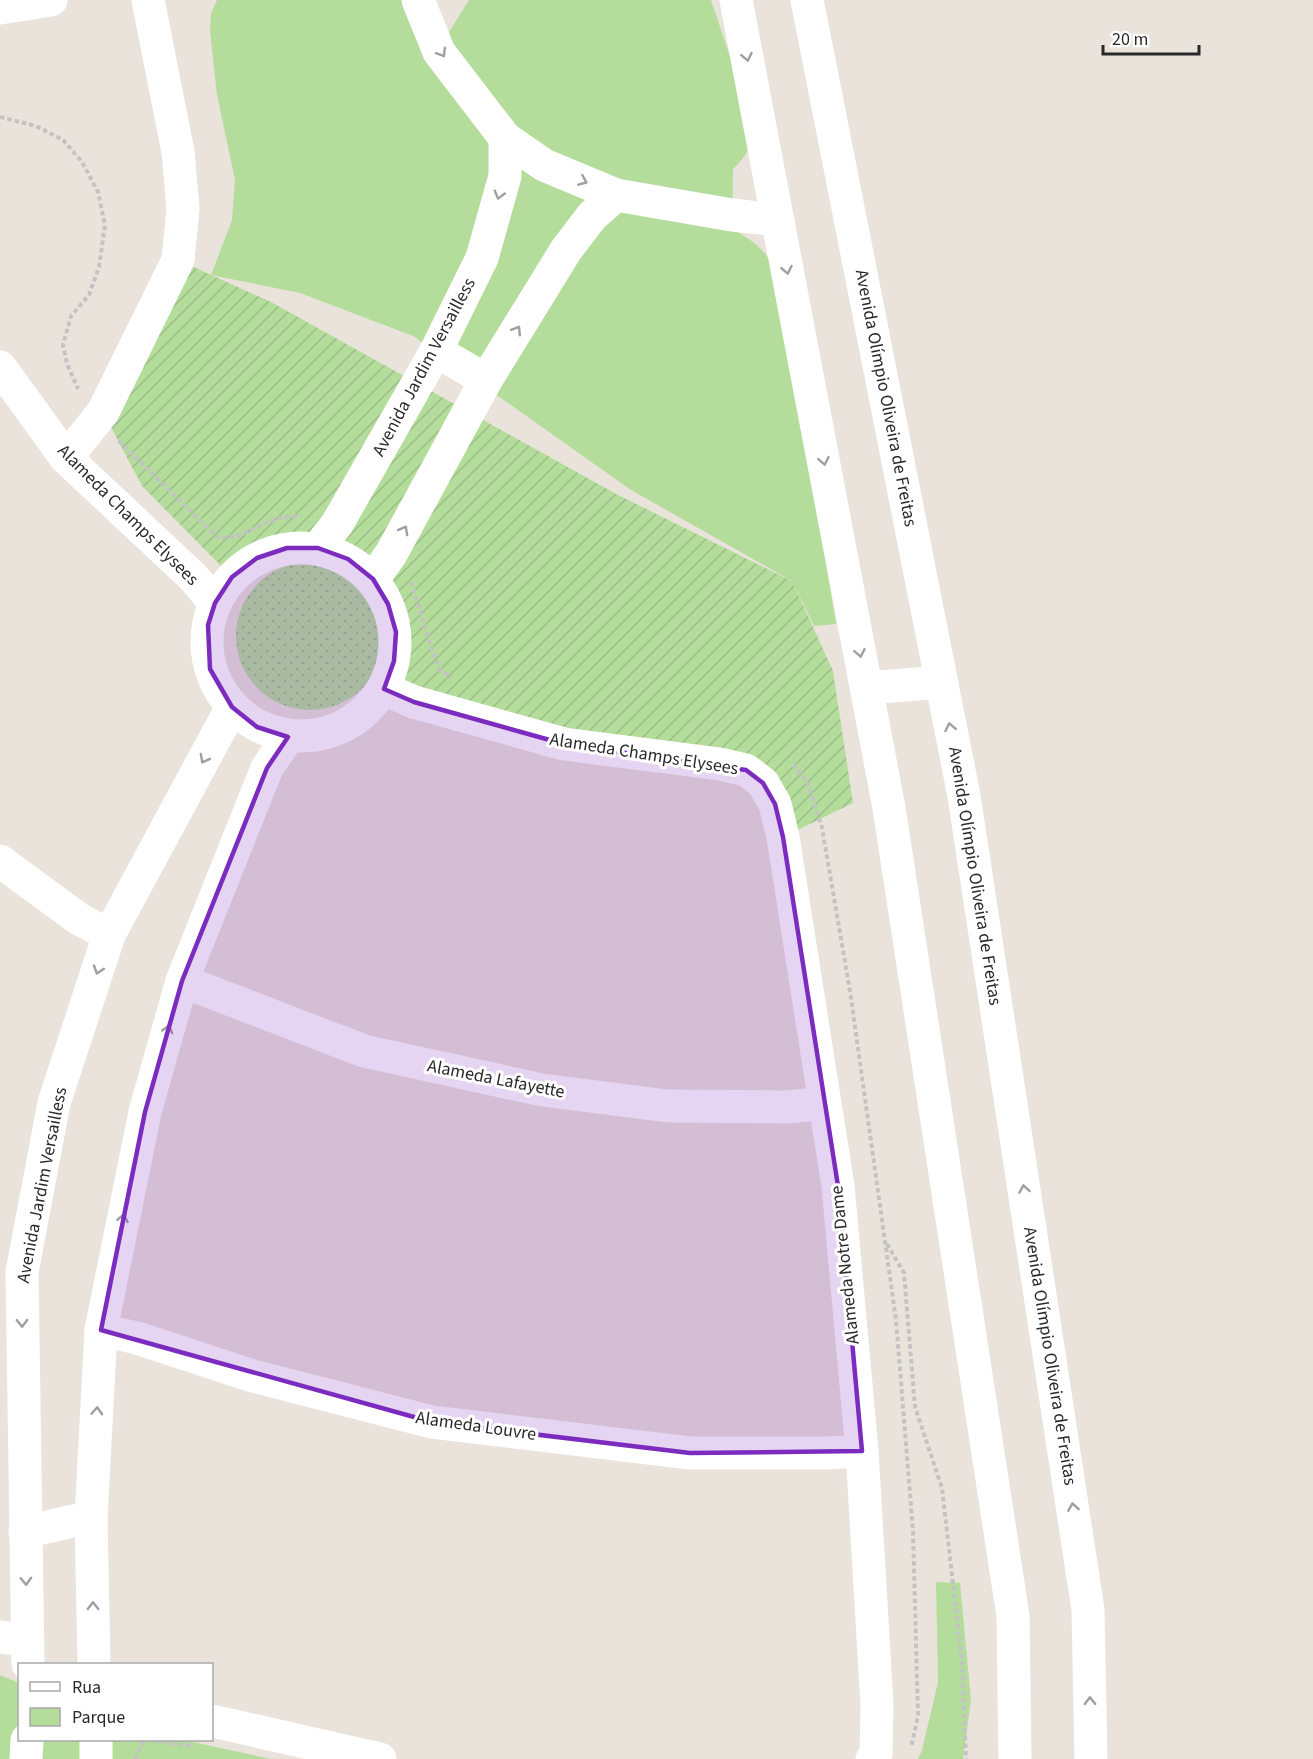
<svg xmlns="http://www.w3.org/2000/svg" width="1313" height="1759" font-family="'Source Sans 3',sans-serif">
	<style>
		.grass { fill: url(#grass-dots) }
		.park { fill: #b4dd9c }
		.garden { fill: url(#garden-furrows) }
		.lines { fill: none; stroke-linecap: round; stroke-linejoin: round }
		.path { stroke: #c3c3c3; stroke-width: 4; stroke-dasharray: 4.5 3; stroke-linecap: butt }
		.street { stroke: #fff; stroke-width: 33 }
		.secondary { stroke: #fff; stroke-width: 33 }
		.oneway { stroke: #9f9f9f }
		.marked { fill: #7b2cbf; fill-opacity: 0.2; stroke: #7b2cbf; stroke-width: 4.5; stroke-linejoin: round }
		.labels { text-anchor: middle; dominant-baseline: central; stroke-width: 6; stroke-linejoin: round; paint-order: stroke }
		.street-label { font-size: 18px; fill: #292929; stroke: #fff }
	</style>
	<defs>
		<pattern id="grass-dots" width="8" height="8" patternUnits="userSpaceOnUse" patternTransform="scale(1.5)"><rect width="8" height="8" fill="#b4dd9c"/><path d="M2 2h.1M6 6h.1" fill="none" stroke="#9bbe86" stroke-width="1.8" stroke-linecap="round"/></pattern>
		<pattern id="garden-furrows" width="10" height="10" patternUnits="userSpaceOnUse" patternTransform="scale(1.5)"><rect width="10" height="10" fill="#b4dd9c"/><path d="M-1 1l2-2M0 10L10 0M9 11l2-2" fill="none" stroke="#9bbe86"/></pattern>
	</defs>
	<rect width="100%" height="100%" fill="#eae3db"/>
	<circle class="grass" cx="310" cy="636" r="74"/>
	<g class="park">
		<path d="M217 0H406L434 56 469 0H711L754 128C751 147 746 157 733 169L732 229C761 245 768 253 781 284L836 624 814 626 792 581 631 490 413 336 300 293 211 275 232 220 235 180 217 95 210 31 211 13Z"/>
		<path d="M936 1582 960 1583 971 1700 963 1759H918L922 1750 938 1682Z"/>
		<path d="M0 1675 19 1683 20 1740H184L271 1759H0Z"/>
	</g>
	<path class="garden" d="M178 260 271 302 618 495 792 581 833 671 853 803 783 837 763 783 376 685C382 678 389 671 393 663 398 653 396 633 393 622 381 573 340 543 288 548 266 550 249 564 232 577L142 486 103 412Z"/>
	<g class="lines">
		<g class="path">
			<path d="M0 117 36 126 63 140 82 162 98 192 105 225 99 267 89 295 71 316 63 345 67 364 78 389"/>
			<path d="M119 441 218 538 236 537 277 518 301 516"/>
			<path d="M411 582 433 653 440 670 452 677"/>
			<path d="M793 765 807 781 822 828 850 991 896 1320 913 1531 918 1716 911 1748"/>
			<path d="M887 1244 904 1273 915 1407 942 1488 962 1662 966 1759"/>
			<path d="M149 1740 191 1746"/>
			<path d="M135 1759 144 1740"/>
		</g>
		<g class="street">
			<path d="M418 0 439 52 505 138 544 165 616 195 732 215 778 220"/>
			<path d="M436 351 486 380"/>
			<path d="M0 367 66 458 193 577 215 603"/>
			<path d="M66 458 103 412 178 260 183 209 178 152 148 0"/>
			<circle cx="301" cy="642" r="94"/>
			<path d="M318 548 337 524 436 351 482 258 505 176V138"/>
			<path d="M373 579 391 554 486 380 566 250 592 216 616 195"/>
			<path d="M384 689 414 702 564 744 720 764 746 770 763 783 775 804 783 837 838 1186 862 1451 877 1705 876 1754 872 1759"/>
			<path d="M0 861 79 919 109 935"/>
			<path d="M182 981 364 1051 542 1090 668 1106 788 1107 824 1103"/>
			<path d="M101 1330 137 1338 253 1376 432 1422 690 1453H825L862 1451"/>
			<path d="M25 1532 91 1517"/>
			<path d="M0 1637 28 1640"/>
			<path d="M28 1664 22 1272 54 1103 109 935 232 707"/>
			<path d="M94 1664 91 1517 101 1330 145 1112 182 981 267 768 288 737"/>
			<path d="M212 1721 380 1759"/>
			<path d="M96 1740V1759"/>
			<path d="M26 1759 27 1740"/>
		</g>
		<g class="secondary">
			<path d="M736 0 889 808 1013 1616 1015 1759"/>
			<path d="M807 0 964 796 1088 1610 1091 1759"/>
			<path d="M0 8 51 0"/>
			<path d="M867 688 941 682"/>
		</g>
	</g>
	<defs><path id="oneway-chevron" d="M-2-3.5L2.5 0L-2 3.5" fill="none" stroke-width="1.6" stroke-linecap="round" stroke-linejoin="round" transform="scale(1.5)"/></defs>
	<g class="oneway">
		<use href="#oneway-chevron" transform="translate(442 53) rotate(58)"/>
		<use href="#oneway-chevron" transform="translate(747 57) rotate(79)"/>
		<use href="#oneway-chevron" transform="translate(583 181) rotate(23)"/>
		<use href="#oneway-chevron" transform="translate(499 195) rotate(106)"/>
		<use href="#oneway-chevron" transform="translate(787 270) rotate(79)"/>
		<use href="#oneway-chevron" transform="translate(517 330) rotate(-58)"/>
		<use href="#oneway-chevron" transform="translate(824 461) rotate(79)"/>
		<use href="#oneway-chevron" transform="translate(404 530) rotate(-61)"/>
		<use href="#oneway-chevron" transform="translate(860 653) rotate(79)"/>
		<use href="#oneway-chevron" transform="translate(950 727) rotate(-101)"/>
		<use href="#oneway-chevron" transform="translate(204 759) rotate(118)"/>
		<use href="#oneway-chevron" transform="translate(98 970) rotate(108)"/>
		<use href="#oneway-chevron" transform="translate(168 1029) rotate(-74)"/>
		<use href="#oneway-chevron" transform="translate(1024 1189) rotate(-99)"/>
		<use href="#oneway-chevron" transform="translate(123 1218) rotate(-79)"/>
		<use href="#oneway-chevron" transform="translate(22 1323) rotate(89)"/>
		<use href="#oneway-chevron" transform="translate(97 1411) rotate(-87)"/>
		<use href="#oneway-chevron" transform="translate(1073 1507) rotate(-99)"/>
		<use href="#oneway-chevron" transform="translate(26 1581) rotate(88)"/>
		<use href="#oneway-chevron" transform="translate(93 1606) rotate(-91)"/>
		<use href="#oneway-chevron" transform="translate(1090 1701) rotate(-91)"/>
	</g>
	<path class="marked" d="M287 548H318L348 559 373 579 388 604 396 632 394 661 384 689 414 702 564 744 746 770 763 783 775 804 783 837 838 1186 862 1451 690 1453 432 1422 101 1330 145 1112 182 981 267 768 288 737 257 727 232 707 210 669 208 625 215 603 232 577 257 558Z"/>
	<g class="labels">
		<g class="street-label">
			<text transform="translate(424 367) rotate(-62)">Avenida Jardim Versailless</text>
			<text transform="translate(886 398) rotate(79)">Avenida Olímpio Oliveira de Freitas</text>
			<text transform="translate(128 515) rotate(45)">Alameda Champs Elysees</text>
			<text transform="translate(644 754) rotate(9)">Alameda Champs Elysees</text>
			<text transform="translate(975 876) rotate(81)">Avenida Olímpio Oliveira de Freitas</text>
			<text transform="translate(496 1079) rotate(11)">Alameda Lafayette</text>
			<text transform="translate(42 1185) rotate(-79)">Avenida Jardim Versailless</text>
			<text transform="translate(845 1265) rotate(-96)">Alameda Notre Dame</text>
			<text transform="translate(1050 1356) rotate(81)">Avenida Olímpio Oliveira de Freitas</text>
			<text transform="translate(476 1426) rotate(8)">Alameda Louvre</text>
		</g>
	</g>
	<rect x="18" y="1663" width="195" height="78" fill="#ffffff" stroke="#a9a9a9" stroke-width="1.5"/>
	<rect x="30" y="1682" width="30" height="9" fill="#ffffff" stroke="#a9a9a9" stroke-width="1.5"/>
	<text x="72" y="1693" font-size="18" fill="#292929">Rua</text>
	<rect x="30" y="1708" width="30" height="18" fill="#b4dd9c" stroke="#a9a9a9" stroke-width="1.5"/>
	<text x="72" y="1723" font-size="18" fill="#292929">Parque</text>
	<path d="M1103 45v9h96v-9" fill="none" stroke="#292929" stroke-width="3"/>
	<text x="1112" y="45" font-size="18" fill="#292929" stroke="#ffffff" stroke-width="4.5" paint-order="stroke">20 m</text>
</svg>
